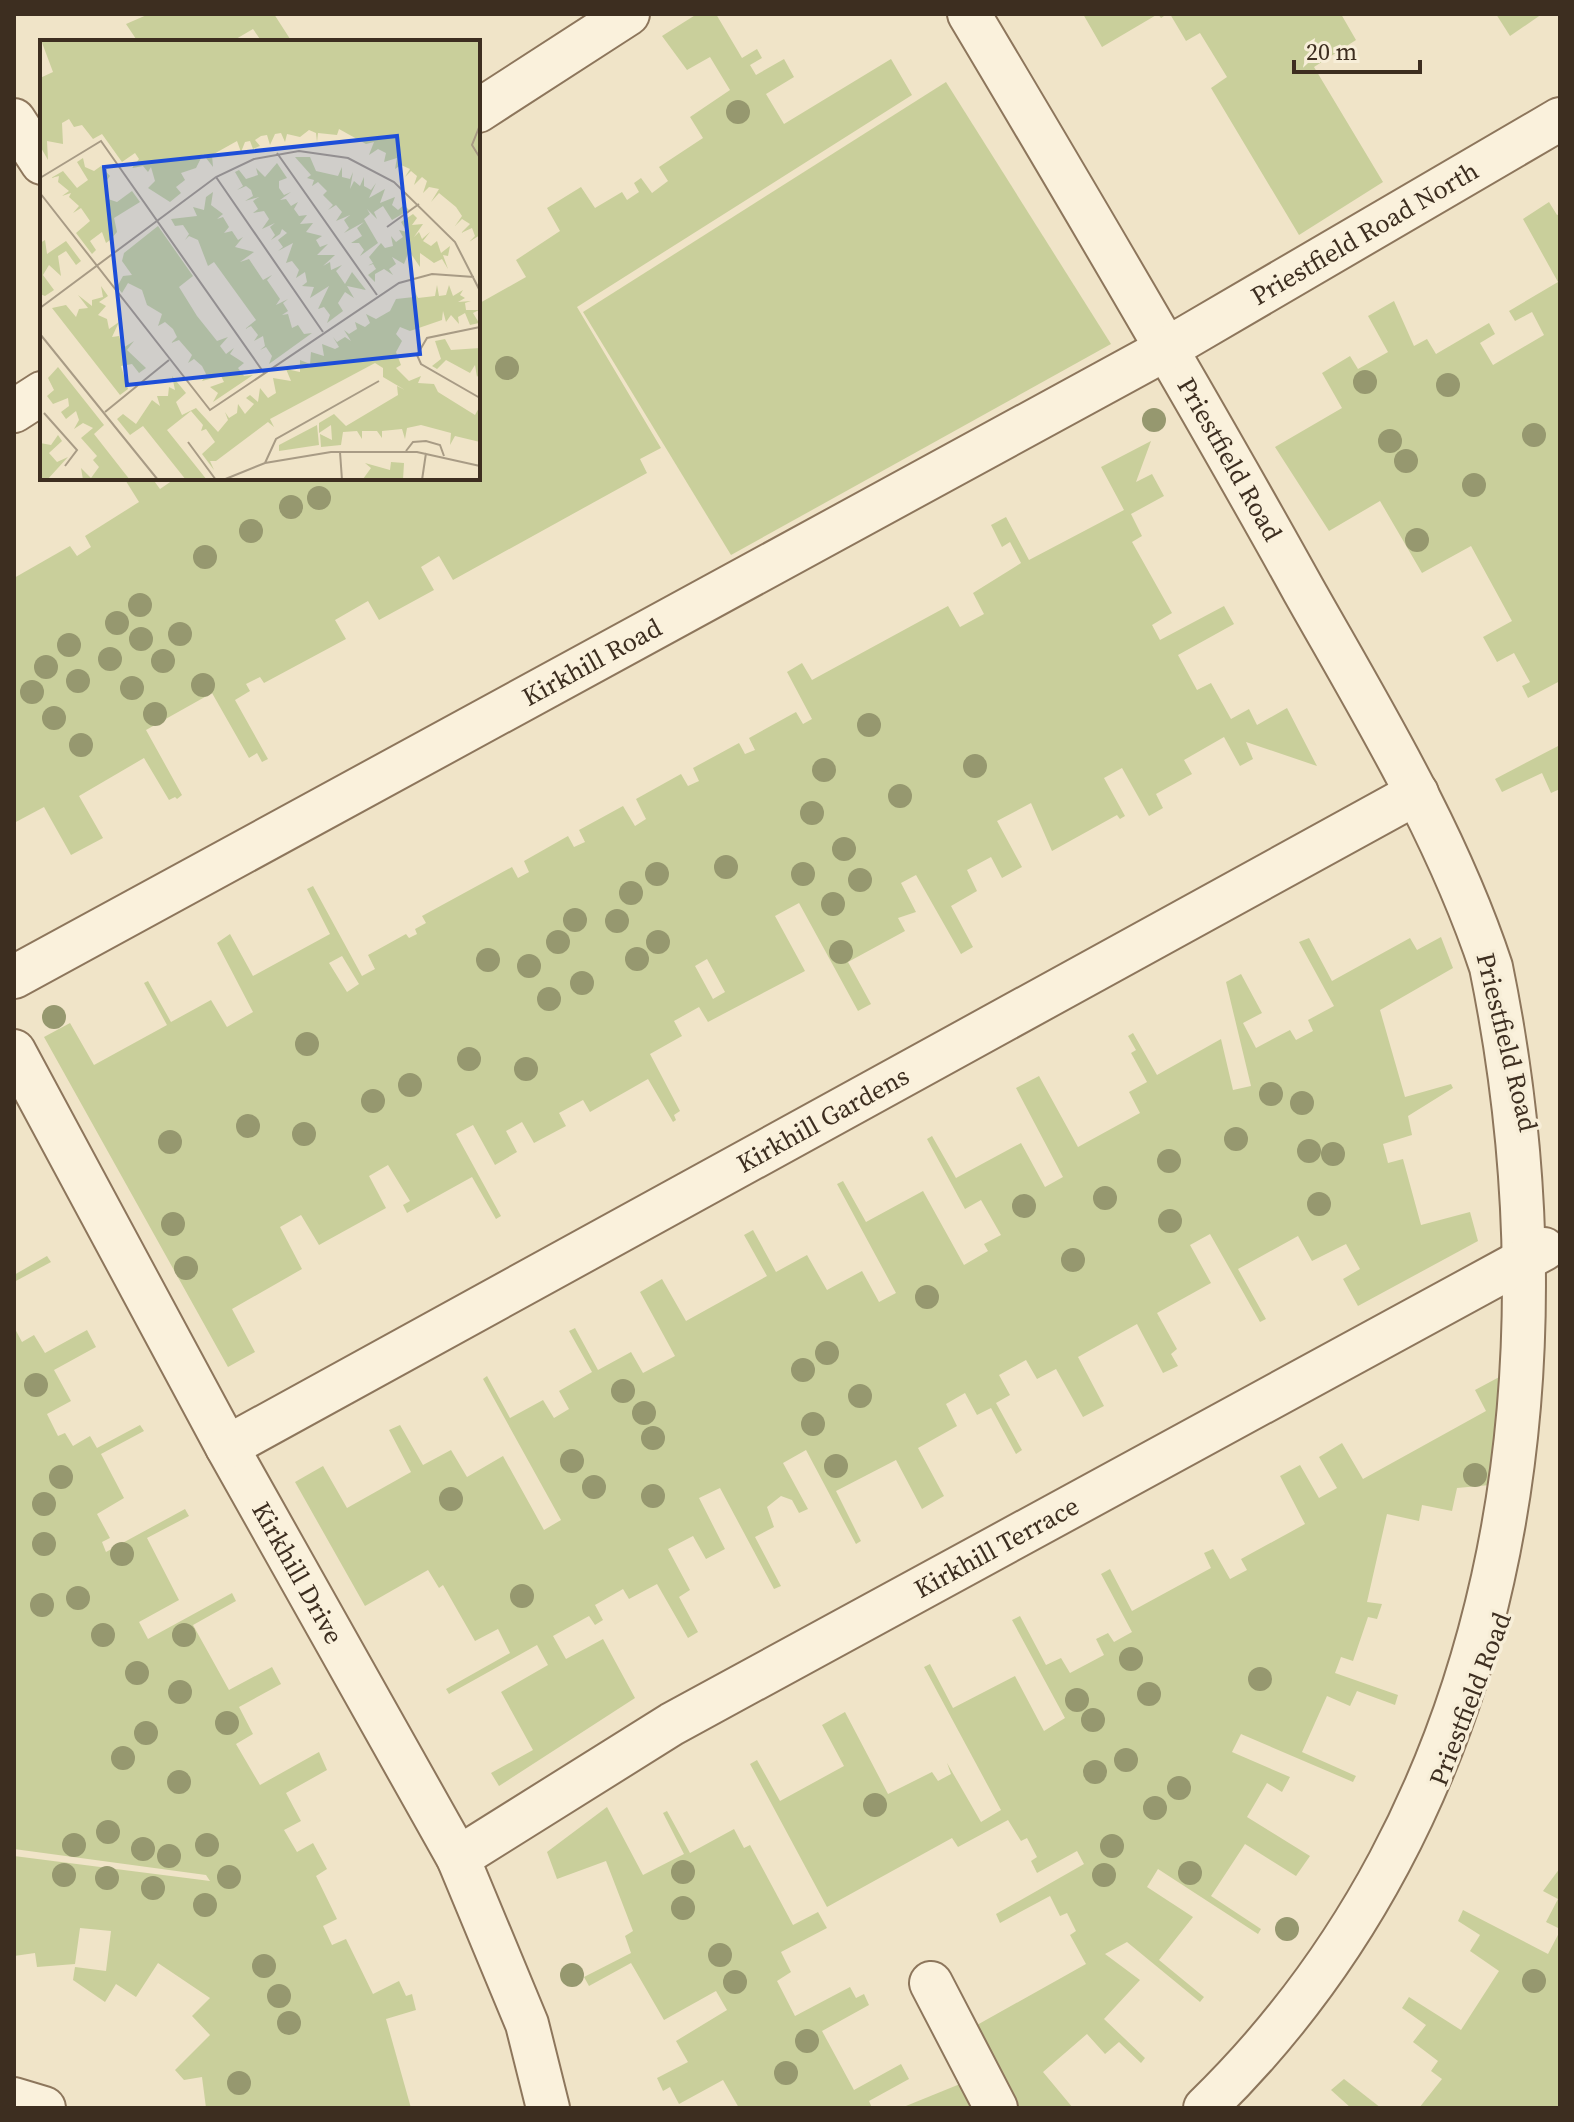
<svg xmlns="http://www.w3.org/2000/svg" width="1574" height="2122" font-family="'Source Serif 4',serif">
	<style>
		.green { fill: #c9cf9b; fill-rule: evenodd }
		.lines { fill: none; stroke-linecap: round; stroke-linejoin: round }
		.minor-casing { stroke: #8d765c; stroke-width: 46 }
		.minor { stroke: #faf1dc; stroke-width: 42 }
		.tree { fill: #96986f }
		.labels { text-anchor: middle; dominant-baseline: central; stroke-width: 7; stroke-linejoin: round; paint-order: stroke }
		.street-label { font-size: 26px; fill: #3d2e20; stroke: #f7eed8 }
		.inset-road { fill: none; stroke: #a89b85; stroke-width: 2 }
		.view { fill: #1d4ed8; fill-opacity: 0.15; stroke: #1d4ed8; stroke-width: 4 }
		.inset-edge { fill: none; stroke: #3d2e20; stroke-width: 4 }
	</style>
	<rect width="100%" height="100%" fill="#f0e4c8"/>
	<g class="green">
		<path d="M149 14H274L292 42H262L253 29 236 39 238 42H138L126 24Z"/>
		<path d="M697 14H716L742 58 757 49 762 58 750 65 756 75 784 59 794 77 766 94 784 124 891 59 912 95 577 307 661 448 640 459 647 473 453 580 439 556 421 567 434 590 379 620 368 601 335 620 346 639 264 683 260 677 246 684 250 691 235 700 268 759 262 762 257 753 249 758 212 693 146 730 182 795 177 799 175 797 169 800 144 758 79 796 103 838 71 855 44 807 14 823V578L70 546 77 556 91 547 85 536 139 502 124 478H152L160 489 176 478H478V304L526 277 516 260 560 231 547 208 581 187 595 208 622 192 627 200 639 192 634 183 641 178 652 193 668 181 659 167 703 138 690 117 730 90 710 57 687 70 662 36Z"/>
		<path d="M1083 14H1167L1161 18 1158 14 1102 47Z"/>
		<path d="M1170 14H1341L1356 40 1314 67 1383 182 1299 235 1211 88 1227 77 1200 33 1186 41Z"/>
		<path d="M1496 14H1542L1510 36Z"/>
		<path d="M946 82 1111 344 731 555 583 312Z"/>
		<path d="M1549 202 1557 215 1560 214V681L1528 698 1522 686 1530 682 1514 653 1497 662 1483 637 1512 621 1471 546 1422 573 1380 501 1329 531 1275 447 1342 408 1322 373 1350 356 1358 369 1388 352 1368 316 1394 301 1414 346 1427 339 1436 354 1489 323 1495 334 1480 343 1493 365 1544 335 1532 312 1515 321 1509 311 1558 282 1523 219Z"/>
		<path d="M1151 441 1136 482 1152 474 1164 496 1131 514 1142 536 1132 542 1172 613 1152 625 1160 640 1224 606 1234 624 1178 655 1197 690 1211 683 1231 719 1249 709 1257 725 1287 708 1317 766 1246 742 1253 759 1240 766 1224 737 1184 760 1192 774 1156 794 1163 808 1149 816 1122 768 1104 778 1125 816 1120 819 1117 815 1052 851 1031 803 997 821 1022 867 1002 878 991 857 967 870 977 891 951 906 973 947 961 954 916 875 901 883 916 912 898 918 905 931 848 962 871 1004 858 1011 799 903 775 916 805 971 708 1022 699 1007 674 1021 682 1036 650 1054 680 1111 674 1115 676 1120 673 1122 648 1079 590 1112 583 1100 559 1113 566 1126 534 1143 522 1122 506 1131 517 1152 495 1165 473 1125 456 1134 501 1216 496 1219 472 1177 407 1213 403 1205 410 1201 388 1165 369 1176 386 1208 319 1245 301 1215 280 1227 302 1269 232 1309 255 1352 228 1367 44 1037 70 1023 94 1065 167 1025 144 983 148 981 171 1022 211 1000 227 1027 253 1012 217 943 230 934 253 976 330 934 307 889 313 886 362 976 375 969 368 955 406 934 409 938 417 934 415 929 426 923 422 916 512 867 518 878 529 872 524 861 568 836 574 847 585 842 579 830 623 806 635 826 646 819 636 799 681 774 688 786 699 781 693 768 739 743 745 754 755 750 749 738 796 712 803 724 812 719 787 672 802 663 812 680 948 606 960 627 984 614 973 593 1021 563 1010 542 1002 547 991 525 1006 517 1029 560 1124 510 1101 467ZM342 956 359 984 347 992 329 963ZM707 959 725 992 713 999 695 966Z"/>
		<path d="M1560 745V789L1551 793 1542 773 1502 792 1495 779Z"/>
		<path d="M1441 937 1453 968 1380 1010 1405 1097 1451 1084 1453 1088 1408 1116 1412 1135 1383 1144 1388 1163 1403 1159 1421 1225 1470 1212 1478 1241 1358 1306 1343 1279 1360 1269 1346 1244 1312 1261 1298 1236 1238 1269 1266 1319 1260 1322 1210 1234 1190 1245 1211 1283 1157 1313 1177 1349 1171 1354 1178 1366 1163 1373 1137 1324 1078 1357 1104 1406 1083 1417 1056 1369 1037 1379 1026 1360 999 1375 1010 1395 996 1403 1022 1450 1016 1454 991 1408 977 1415 965 1393 946 1404 957 1426 918 1448 944 1496 922 1509 896 1460 836 1491 861 1541 856 1544 806 1450 783 1463 808 1509 799 1513 792 1500 781 1496 767 1507 774 1527 755 1537 781 1586 774 1589 720 1488 699 1498 725 1549 706 1559 693 1536 668 1549 690 1590 679 1597 698 1632 688 1638 657 1584 629 1599 623 1589 595 1605 603 1620 595 1625 589 1616 553 1636 566 1659 603 1639 635 1698 499 1786 491 1773 533 1750 501 1692 548 1665 537 1645 449 1694 446 1689 510 1653 498 1629 475 1641 443 1585 439 1588 428 1570 365 1606 295 1482 323 1466 347 1508 411 1472 389 1430 400 1425 423 1465 451 1450 467 1477 503 1456 544 1530 561 1520 483 1379 487 1376 510 1418 543 1400 554 1418 569 1409 559 1391 592 1372 569 1331 575 1328 598 1370 631 1352 643 1373 675 1356 640 1292 662 1279 686 1321 767 1276 744 1235 753 1230 776 1272 807 1255 827 1290 862 1271 879 1302 896 1293 837 1184 843 1181 866 1222 923 1191 964 1265 988 1251 984 1244 1001 1235 981 1200 965 1209 927 1139 932 1136 956 1178 1021 1143 1045 1187 1063 1177 1016 1088 1039 1076 1078 1147 1140 1113 1129 1092 1147 1082 1131 1053 1136 1050 1128 1036 1133 1033 1157 1075 1221 1039 1233 1090 1251 1086 1226 982 1241 974 1262 1013 1243 1023 1256 1048 1290 1030 1296 1040 1313 1031 1308 1020 1334 1006 1299 942 1309 938 1332 981 1410 938 1417 950Z"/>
		<path d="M47 1256 51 1262 14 1282V1275Z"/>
		<path d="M14 1327 22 1342 34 1335 45 1353 87 1330 96 1347 54 1370 71 1401 47 1414 58 1436 65 1433 73 1446 90 1436 97 1448 140 1425 144 1431 101 1454 124 1498 97 1514 110 1538 102 1542 106 1552 185 1509 189 1516 147 1538 179 1600 139 1622 148 1639 232 1593 236 1601 193 1625 229 1690 272 1667 281 1684 239 1707 253 1734 236 1744 260 1785 319 1752 327 1770 286 1793 301 1821 284 1830 297 1852 313 1843 327 1869 316 1876 337 1919 323 1926 332 1945 346 1939 373 1994 399 1981 406 1996 412 1994 416 2010 386 2019 411 2108H206L202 2077 184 2080 175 2070 210 2035 192 2016 210 1998 158 1963 136 1997 116 1984 105 2002 73 1980 75 1967 106 1971 111 1931 80 1928 75 1964 37 1967 35 1953 14 1956V1856L210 1881 206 1875 14 1849Z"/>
		<path d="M1503 1375 1490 1485 1457 1488 1452 1511 1422 1505 1419 1521 1387 1514 1367 1602 1382 1604 1377 1619 1368 1617 1353 1661 1341 1657 1335 1673 1398 1695 1395 1705 1357 1691 1350 1706 1327 1696 1302 1752 1356 1776 1353 1782 1241 1734 1232 1752 1290 1777 1282 1792 1267 1783 1247 1817 1310 1856 1296 1876 1245 1844 1211 1896 1261 1929 1258 1934 1158 1869 1147 1887 1193 1917 1159 1960 1204 1997 1200 2002 1127 1942 1105 1954 1140 1980 1104 2019 1145 2058 1141 2063 1119 2042 1105 2054 1087 2034 1043 2072 1073 2108H1019L977 2025 1086 1964 1070 1935 1076 1931 1067 1913 1060 1916 1050 1896 1000 1923 996 1914 1084 1864 1077 1851 1037 1873 1031 1861 1037 1857 1027 1838 1021 1841 1008 1820 958 1847 952 1838 827 1907 750 1764 757 1760 780 1801 844 1766 822 1725 845 1712 888 1794 932 1772 938 1781 951 1774 947 1763 981 1822 1001 1810 924 1667 930 1664 953 1708 1015 1676 1044 1731 1065 1718 1012 1620 1020 1616 1046 1665 1061 1658 1070 1673 1104 1655 1096 1639 1108 1633 1114 1642 1132 1632 1101 1574 1110 1569 1132 1611 1211 1568 1204 1553 1213 1549 1230 1579 1247 1570 1241 1559 1305 1524 1280 1476 1300 1465 1319 1498 1337 1488 1319 1457 1342 1443 1363 1479 1486 1411 1475 1390Z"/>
		<path d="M607 1807 643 1875 684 1854 663 1813 667 1811 690 1853 734 1829 744 1848 750 1845 793 1925 818 1912 827 1928 781 1952 791 1972 777 1981 795 2016 850 1987 856 1998 864 1994 869 2005 822 2031 854 2090 901 2064 909 2079 869 2101 872 2108H739L723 2080 679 2104 670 2087 663 2091 657 2078 688 2062 676 2041 727 2010 716 1991 664 2020 631 1963 589 1986 584 1977 631 1953 625 1936 633 1931 606 1861 557 1879 547 1852Z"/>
		<path d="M1560 1868V1929L1546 1922 1558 1899 1543 1891Z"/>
		<path d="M1463 1910 1548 1954 1560 1931V2108H1419L1442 2079 1431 2071 1438 2061 1413 2042 1426 2025 1402 2008 1409 1997 1461 2030 1499 1971 1470 1951 1480 1935 1458 1921Z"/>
		<path d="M1344 2079 1381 2108H1351L1331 2090Z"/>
		<path d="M960 2084 972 2108H901Z"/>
	</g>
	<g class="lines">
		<g class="minor-casing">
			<g id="minor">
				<path id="s1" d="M969 14C1083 205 1196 396 1304 591 1373 713 1447 834 1491 967 1574 1372 1508 1813 1205 2108"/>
				<path d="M478 111 628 14"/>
				<path d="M14 120 42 163"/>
				<path d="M14 411 42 393"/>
				<path id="s2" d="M14 977 1168 348 1560 119"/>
				<path id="s3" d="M14 1051 227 1447 458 1858 527 2024 548 2108"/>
				<path id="s4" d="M227 1447 1417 793"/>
				<path id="s5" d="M458 1858 672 1724 1544 1249"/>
				<path d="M931 1983 996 2108"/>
				<path d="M14 2099 44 2108"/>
			</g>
		</g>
		<use href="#minor" class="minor"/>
	</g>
	<g class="tree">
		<circle cx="738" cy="112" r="12"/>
		<circle cx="507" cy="368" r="12"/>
		<circle cx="1365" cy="382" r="12"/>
		<circle cx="1448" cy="385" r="12"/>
		<circle cx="1154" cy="420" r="12"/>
		<circle cx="1534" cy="435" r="12"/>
		<circle cx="1390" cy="441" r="12"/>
		<circle cx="1406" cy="461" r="12"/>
		<circle cx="1474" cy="485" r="12"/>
		<circle cx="319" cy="498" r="12"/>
		<circle cx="291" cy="507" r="12"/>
		<circle cx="251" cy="531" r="12"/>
		<circle cx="1417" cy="540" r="12"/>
		<circle cx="205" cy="557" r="12"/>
		<circle cx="140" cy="605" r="12"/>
		<circle cx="117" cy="623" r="12"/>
		<circle cx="180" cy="634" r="12"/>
		<circle cx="141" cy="639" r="12"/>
		<circle cx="69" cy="645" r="12"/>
		<circle cx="110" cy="659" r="12"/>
		<circle cx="163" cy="661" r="12"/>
		<circle cx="46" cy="667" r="12"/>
		<circle cx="78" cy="681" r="12"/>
		<circle cx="203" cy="685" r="12"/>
		<circle cx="132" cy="688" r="12"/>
		<circle cx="32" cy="692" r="12"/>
		<circle cx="155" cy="714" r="12"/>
		<circle cx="54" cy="718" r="12"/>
		<circle cx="869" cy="725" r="12"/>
		<circle cx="81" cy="745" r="12"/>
		<circle cx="975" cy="766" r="12"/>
		<circle cx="824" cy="770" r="12"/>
		<circle cx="900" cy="796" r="12"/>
		<circle cx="812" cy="813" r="12"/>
		<circle cx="844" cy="849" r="12"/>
		<circle cx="726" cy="867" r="12"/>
		<circle cx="657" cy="874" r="12"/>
		<circle cx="803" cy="874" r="12"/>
		<circle cx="860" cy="880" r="12"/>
		<circle cx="631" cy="893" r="12"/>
		<circle cx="833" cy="904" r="12"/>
		<circle cx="575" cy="920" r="12"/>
		<circle cx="617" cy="921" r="12"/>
		<circle cx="558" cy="942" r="12"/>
		<circle cx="658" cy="942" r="12"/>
		<circle cx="841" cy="952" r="12"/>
		<circle cx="637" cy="959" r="12"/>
		<circle cx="488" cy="960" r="12"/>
		<circle cx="529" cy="966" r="12"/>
		<circle cx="582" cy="983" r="12"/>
		<circle cx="549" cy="999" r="12"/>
		<circle cx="54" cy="1017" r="12"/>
		<circle cx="307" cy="1044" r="12"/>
		<circle cx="469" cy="1059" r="12"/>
		<circle cx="526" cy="1069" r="12"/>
		<circle cx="410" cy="1085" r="12"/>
		<circle cx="1271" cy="1094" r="12"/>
		<circle cx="373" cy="1101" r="12"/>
		<circle cx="1302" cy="1103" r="12"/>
		<circle cx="248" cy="1126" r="12"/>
		<circle cx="304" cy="1134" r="12"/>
		<circle cx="1236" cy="1139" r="12"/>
		<circle cx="170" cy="1142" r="12"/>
		<circle cx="1309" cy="1151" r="12"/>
		<circle cx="1333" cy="1154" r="12"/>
		<circle cx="1169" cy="1161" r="12"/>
		<circle cx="1105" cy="1198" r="12"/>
		<circle cx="1319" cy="1204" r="12"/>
		<circle cx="1024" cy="1206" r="12"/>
		<circle cx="1170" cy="1221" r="12"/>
		<circle cx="173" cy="1224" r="12"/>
		<circle cx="1073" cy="1260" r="12"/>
		<circle cx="186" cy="1268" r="12"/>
		<circle cx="927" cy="1297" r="12"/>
		<circle cx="827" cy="1353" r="12"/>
		<circle cx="803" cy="1370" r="12"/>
		<circle cx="36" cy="1385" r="12"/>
		<circle cx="623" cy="1391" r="12"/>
		<circle cx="860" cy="1396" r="12"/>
		<circle cx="644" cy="1413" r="12"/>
		<circle cx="813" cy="1424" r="12"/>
		<circle cx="653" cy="1438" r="12"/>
		<circle cx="572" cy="1461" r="12"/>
		<circle cx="836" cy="1466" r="12"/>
		<circle cx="1475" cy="1475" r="12"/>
		<circle cx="61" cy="1477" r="12"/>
		<circle cx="594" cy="1487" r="12"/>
		<circle cx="653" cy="1496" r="12"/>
		<circle cx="451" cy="1499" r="12"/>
		<circle cx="44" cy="1504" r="12"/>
		<circle cx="44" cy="1544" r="12"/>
		<circle cx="122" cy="1554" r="12"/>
		<circle cx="522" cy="1596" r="12"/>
		<circle cx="78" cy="1598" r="12"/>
		<circle cx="42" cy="1605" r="12"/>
		<circle cx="103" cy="1635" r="12"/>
		<circle cx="184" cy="1635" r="12"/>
		<circle cx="1131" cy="1659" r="12"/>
		<circle cx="137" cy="1673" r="12"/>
		<circle cx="1260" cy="1679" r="12"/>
		<circle cx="180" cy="1692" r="12"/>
		<circle cx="1149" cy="1694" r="12"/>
		<circle cx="1077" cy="1700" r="12"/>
		<circle cx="1093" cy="1720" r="12"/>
		<circle cx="227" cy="1723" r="12"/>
		<circle cx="146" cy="1733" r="12"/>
		<circle cx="123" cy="1758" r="12"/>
		<circle cx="1126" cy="1760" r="12"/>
		<circle cx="1095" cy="1772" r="12"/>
		<circle cx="179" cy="1782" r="12"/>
		<circle cx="1179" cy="1788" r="12"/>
		<circle cx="875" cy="1805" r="12"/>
		<circle cx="1155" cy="1808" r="12"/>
		<circle cx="108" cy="1832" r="12"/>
		<circle cx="74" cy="1845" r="12"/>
		<circle cx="207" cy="1845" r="12"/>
		<circle cx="1112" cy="1846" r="12"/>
		<circle cx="143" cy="1849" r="12"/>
		<circle cx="169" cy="1856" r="12"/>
		<circle cx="683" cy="1872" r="12"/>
		<circle cx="1190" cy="1873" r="12"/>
		<circle cx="64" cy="1875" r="12"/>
		<circle cx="1104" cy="1875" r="12"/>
		<circle cx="229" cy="1877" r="12"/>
		<circle cx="107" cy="1878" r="12"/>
		<circle cx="153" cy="1888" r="12"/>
		<circle cx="205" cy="1905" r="12"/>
		<circle cx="683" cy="1908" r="12"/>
		<circle cx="1287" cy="1929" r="12"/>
		<circle cx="720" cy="1955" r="12"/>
		<circle cx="264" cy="1966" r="12"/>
		<circle cx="572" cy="1975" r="12"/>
		<circle cx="1534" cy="1981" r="12"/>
		<circle cx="735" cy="1982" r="12"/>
		<circle cx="279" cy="1996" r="12"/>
		<circle cx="289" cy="2023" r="12"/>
		<circle cx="807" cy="2041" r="12"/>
		<circle cx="786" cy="2073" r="12"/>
		<circle cx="239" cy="2083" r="12"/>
	</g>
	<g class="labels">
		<g class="street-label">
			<text stroke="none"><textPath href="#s2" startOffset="1542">Priestfield Road North</textPath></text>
			<text stroke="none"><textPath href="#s1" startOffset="516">Priestfield Road</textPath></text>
			<text stroke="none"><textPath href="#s2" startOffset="658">Kirkhill Road</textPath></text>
			<text transform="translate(1507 1042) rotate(76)">Priestfield Road</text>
			<text stroke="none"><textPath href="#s4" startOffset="680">Kirkhill Gardens</textPath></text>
			<text stroke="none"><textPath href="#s5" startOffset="622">Kirkhill Terrace</textPath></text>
			<text stroke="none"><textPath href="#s3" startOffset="594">Kirkhill Drive</textPath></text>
			<text transform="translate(1470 1699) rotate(-69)">Priestfield Road</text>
		</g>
	</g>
	<g transform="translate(40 40)">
		<rect width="440" height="440" fill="#f0e4c8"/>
		<path d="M1 0H440V195L429 202 435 196 432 188 421 193 430 184 422 179 415 186 422 176 416 167 399 153 391 162 399 149 389 147 383 153 387 141 382 137 374 145 377 136 371 131 365 137 370 129 361 125 355 129 357 118 344 122 346 113 338 109 329 115 334 102 326 104 299 89 297 95 278 93 277 102 276 93 269 90 260 97 247 94 245 102 241 93 235 94 230 105 227 95 221 96 215 100 220 106 213 109 210 101 205 102 201 112 197 101 172 115 173 127 163 114 156 128 141 133 145 140 136 147 141 153 130 162 108 148 115 141 111 127 108 132 103 126 92 128 99 119 95 113 82 122 62 94 53 99 42 85 34 87 29 79 22 83 23 104 7 101 8 120 0 106V38L13 32ZM255 117H270L276 131 298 136 302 127V137L310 139 313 132 310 149 314 141 320 146 324 137V146L331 150 336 143 329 158 345 149 340 163 355 157 352 165 358 170 364 165 369 170 352 180 343 166 334 172 337 179 327 169 330 174 324 179 338 203 320 216 324 210 319 203H311L322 196 317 188 324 182 304 193 309 188 304 180 310 175 296 181 302 172 296 165 288 170 293 165 283 155 287 151 278 142 272 146 274 140 267 138 271 135ZM43 118 45 127 54 131 61 126 70 136 64 144 68 159 77 162 92 151 100 162 74 178 77 192 70 200 66 203 62 192 50 201 56 210 52 214 36 193 50 181 41 168 33 173 39 166 29 157 31 153 22 156 29 151 18 142 19 136 11 138 23 131 37 148 48 140 37 122ZM237 123 247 138 239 141V148L244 155 251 152 240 160 246 159 251 166 258 162 254 169 259 176 267 175 260 184 273 183 266 192 282 196 276 200 280 207 288 204 277 215H295L283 226 290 222 291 230 302 225 296 231 305 244 312 232 326 250 307 246 314 258 305 252 298 263 303 271 287 283 290 275 284 267 278 269 289 246 270 258 274 247 262 246 267 242 265 232 256 238 259 230 252 221 246 223 253 203 238 211 243 207 238 200 247 193 242 189 240 194 231 200 235 195 230 187 235 183 222 189 229 179 224 171 213 173 218 169 213 161 219 157 205 161 213 156 211 150 206 146 197 150 203 146 195 132 199 130 206 139 218 135 216 128 225 137ZM173 152 171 165 183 174 177 179 183 177 189 187 184 193 192 191 198 200 203 197 195 207 214 212 200 222 209 219 223 240 232 235 227 240 240 259 236 265 248 259 243 263 248 271 242 275 248 274 252 288 258 285 264 294 272 293 229 324 232 316 226 307 220 310 225 306 223 296 214 301 218 295 211 286 205 289 216 280 174 222 168 226 158 200 149 196 145 200 149 194 143 185 135 186 131 179 157 176 153 167 164 170 166 157ZM373 174 377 178 372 185 383 184 374 197 379 192 382 199 390 192 383 201 391 206 397 201 401 213 410 206 408 216 403 215 408 229 402 219 394 223 380 213V227L369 211 364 224 352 217 356 224 349 229 353 235 344 229 335 234V242L328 235 336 229 333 224 327 226 333 223 329 217 341 203 345 208 353 206 351 196 356 202 363 197 359 190 367 192 361 182ZM118 186 153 236 139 247 157 276 177 301 188 297 180 306 186 314 194 308 190 314 204 323 198 328 204 336 213 335 173 362 178 353 170 347 184 342 181 336 162 341 166 334 162 326 154 319 148 323 152 315 139 300 131 303 137 297 133 289 125 282 118 286 122 274 107 265 102 250 88 243 82 253 77 247 83 236 92 235 82 221 84 213ZM5 200 7 214 26 201 41 221 36 225 26 211 18 216 21 236 9 225 3 235 14 250 5 256 0 254V203ZM397 245 399 256 406 255 409 245 413 256 423 250 420 255 425 258 418 262 431 261 425 263 426 270H439L433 273 439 283 430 285 425 273 418 277 419 284 411 275 406 282 403 271 402 280 370 291 360 287 356 294 362 301 356 312 361 325 356 328 369 341 381 336 378 343 394 344 398 352 435 375 440 366V402L415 396 410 405 411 393 381 385 367 388 365 399 362 389 342 391V398L337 391H322V399L317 391 303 392 301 405 281 407 280 394 292 400 291 385 279 393V383L294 374 306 386 358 355 357 346 365 350 343 337V328L335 323 230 379 234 387 228 382 176 421H170L174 430 162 414 175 402 166 389 161 391 163 385 151 371 127 390 167 440H146L103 386 90 395 77 379 83 374 96 384 112 360 120 366 117 356H128L129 347 135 350 132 336 146 353 136 362 142 375 156 368 178 392 188 380 185 372 189 378 197 373 198 364 205 374 214 364 206 358 210 355 218 362 220 348 228 358 236 353 233 338 251 341 246 329 260 332V320L270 324 271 312 284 316 282 304 295 309 299 307 293 297 297 302 305 297 311 301 304 290 309 294 317 289 315 282 325 287 330 283 326 274 336 279 350 271 356 259 374 257V250L378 258 395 256ZM61 246 68 256 59 262 66 266 58 275 67 279 69 289 79 282 72 297 79 296 83 308 94 301 87 310 106 328 99 333 92 324 81 326 88 349 80 355 12 268 26 265 36 277 39 269 48 268 38 255 52 266V260L63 257ZM405 299 411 310 440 308V332L437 337 435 325 430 333 406 320 397 329 392 326 401 319 395 301ZM18 327 64 385 54 394 90 440H43L41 428 51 438 59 427 53 420 57 416 41 398 53 388 43 383 34 389 39 380 36 371 26 379 21 372 29 366 28 358 13 364 7 356 14 350 8 338ZM277 385 279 405 239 411V405ZM18 395 22 401 9 413 17 422 28 417 7 440H0V403L11 405ZM351 422 364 423 363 440H319L314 438 323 439 331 428 325 423 350 430Z" fill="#c9cf9b"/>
		<path class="inset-road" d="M440 85 432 105 440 118M237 113 337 255M176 137 283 292M0 138 61 101 224 333M0 153 170 370 359 243 392 234 434 237M347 187 379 164M0 268 176 137 214 119 259 111 308 118 354 142 415 202 440 251M440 287 387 298 377 315 381 324 440 358M0 294 118 440M65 372 129 320M4 373 37 410 25 426M148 402 176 440M366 411 373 402 386 401 400 405 404 416M300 412 302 440M225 423 236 399 339 341M183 440 225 423 291 412H377L440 426M382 440 386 413"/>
		<path class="view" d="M357 96 380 314 87 345 64 127Z"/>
		<rect width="440" height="440" class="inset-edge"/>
	</g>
	<rect width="1574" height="2122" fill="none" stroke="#3d2e20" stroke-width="32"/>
	<path d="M1294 60v12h126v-12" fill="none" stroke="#3d2e20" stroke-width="4"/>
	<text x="1306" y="60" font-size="24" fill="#3d2e20" stroke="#f7eed8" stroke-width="6" paint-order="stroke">20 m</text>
</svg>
